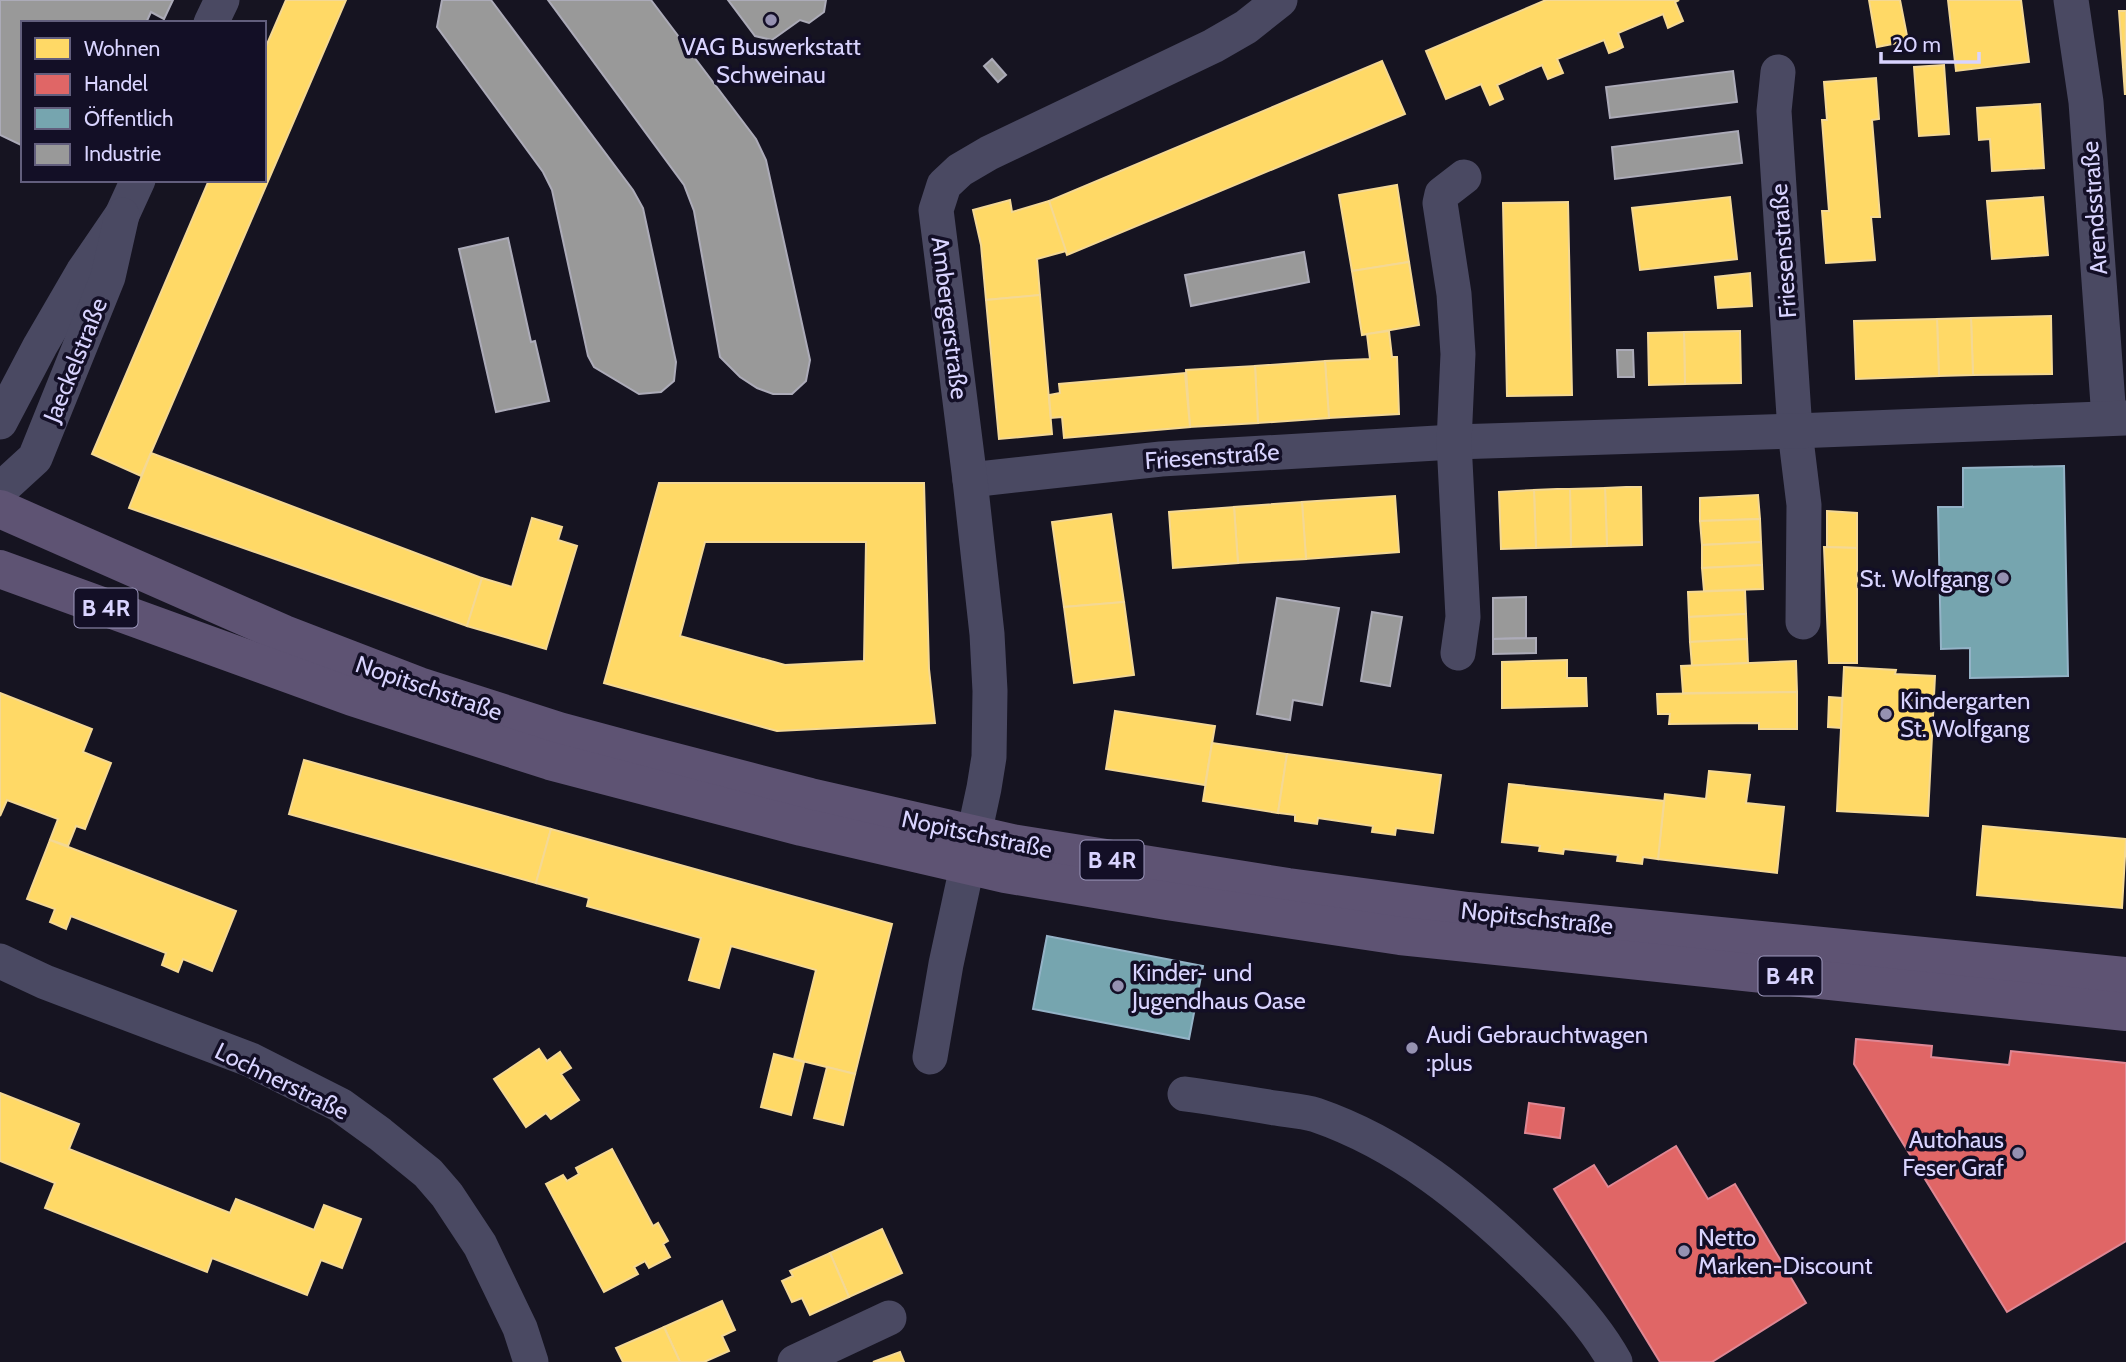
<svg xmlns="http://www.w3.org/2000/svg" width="2126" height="1362" font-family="Cabin,sans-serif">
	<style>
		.homes { fill: #ffd966; stroke: #f4d894; stroke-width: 2; fill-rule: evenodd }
		.shops { fill: #e06666; stroke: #de8794; stroke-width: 2 }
		.public { fill: #76a5af; stroke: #94b3c7; stroke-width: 2 }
		.industry { fill: #999; stroke: #acabb8; stroke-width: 2 }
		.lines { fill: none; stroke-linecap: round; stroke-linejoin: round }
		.minor { stroke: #4a4962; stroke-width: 35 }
		.primary { stroke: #5e5373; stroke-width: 38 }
		.poi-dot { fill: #9591b1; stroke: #130f26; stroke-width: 2.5 }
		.labels { text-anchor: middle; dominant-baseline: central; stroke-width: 7; stroke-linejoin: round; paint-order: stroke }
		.shield { fill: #130f26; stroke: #9e99be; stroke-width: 2 }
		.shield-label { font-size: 23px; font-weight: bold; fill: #d9d4ff }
		.poi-label { font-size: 24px; fill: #d9d4ff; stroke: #130f26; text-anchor: start }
		.street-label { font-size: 24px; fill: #d9d4ff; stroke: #130f26 }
	</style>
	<rect width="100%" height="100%" fill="#161421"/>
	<g class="homes">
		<path d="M286 0H346L141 476 92 454 209 180H264V51Z"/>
		<path d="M1546 0H1679L1675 2 1683 21 1668 28 1663 14 1618 33 1623 47 1617 50 1609 53 1604 40 1557 59 1563 73 1548 79 1542 65 1497 85 1503 99 1490 105 1481 84 1446 99 1426 51Z"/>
		<path d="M1869 0H1900L1908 41 1877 47Z"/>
		<path d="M1948 0H2021L2029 62 1956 71Z"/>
		<path d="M2119 11H2126L2125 95Z"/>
		<path d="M1382 61 1405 114 1067 255 1049 201Z"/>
		<path d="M1944 65 1949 134 1919 136 1914 67Z"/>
		<path d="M1876 78 1879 119 1872 120 1880 217H1871L1875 260 1826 263 1822 211H1829L1822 120H1827L1824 82Z"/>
		<path d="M2040 104 2044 168 1992 171 1990 139 1979 140 1977 108Z"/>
		<path d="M1397 185 1409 262 1352 271 1339 195Z"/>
		<path d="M1730 197 1737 259 1640 270 1632 208Z"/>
		<path d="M2043 197 2048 255 1992 259 1987 201Z"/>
		<path d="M1010 200 1012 212 1049 201 1066 251 1037 259 1040 295 986 300 981 245 973 210Z"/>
		<path d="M1568 202 1572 395 1507 396 1503 203Z"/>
		<path d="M1409 262 1419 325 1362 335 1352 271Z"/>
		<path d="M1750 273 1752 306 1718 308 1715 277Z"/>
		<path d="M1040 295 1052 434 999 439 986 300Z"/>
		<path d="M2051 316 2052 374 1973 375 1971 318Z"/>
		<path d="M1971 318 1973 375 1939 376 1937 319Z"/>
		<path d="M1937 319 1939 376 1856 379 1854 321Z"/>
		<path d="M1389 331 1392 357H1397L1399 414 1329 418 1325 361 1370 359 1367 334Z"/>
		<path d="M1740 331 1741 383 1685 384 1684 332Z"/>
		<path d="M1684 332 1685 384 1649 385 1648 333Z"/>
		<path d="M1325 361 1329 418 1258 423 1255 366Z"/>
		<path d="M1255 366 1258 423 1190 427 1186 370Z"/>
		<path d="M1185 373 1190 427 1064 438 1062 417 1051 418 1049 395 1060 393 1059 384Z"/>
		<path d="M151 453 482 578 467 626 129 508Z"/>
		<path d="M659 483H924L929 669 935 723 777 731 604 683ZM705 542H866L864 661 785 665 680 636Z"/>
		<path d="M1626 487H1641L1642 545 1607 546 1605 488Z"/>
		<path d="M1605 488 1607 546 1571 547 1570 489Z"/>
		<path d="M1557 489H1570L1571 547 1536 548 1534 490Z"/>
		<path d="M1534 490 1536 548 1501 549 1499 492Z"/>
		<path d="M1758 495 1760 519 1700 521V498Z"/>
		<path d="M1395 496 1399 552 1306 559 1302 502Z"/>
		<path d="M1302 502 1306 559 1238 563 1234 507Z"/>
		<path d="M1234 507 1238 563 1173 568 1169 512Z"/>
		<path d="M1827 511 1857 513V548L1827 547Z"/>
		<path d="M1111 514 1124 602 1064 607 1052 522Z"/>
		<path d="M532 518 562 527 558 540 577 546 546 649 467 626 482 578 512 587Z"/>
		<path d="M1760 519 1761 542 1702 545 1700 521Z"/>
		<path d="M1761 542 1762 565 1702 568V545Z"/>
		<path d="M1824 547 1857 548V663H1829Z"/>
		<path d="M1762 565 1763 589 1704 591 1702 568Z"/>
		<path d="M1745 590 1746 614 1689 617 1688 592Z"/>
		<path d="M1124 602 1134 675 1074 683 1064 607Z"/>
		<path d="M1746 614 1747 639 1690 642 1689 617Z"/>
		<path d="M1747 639 1748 663 1692 666 1690 642Z"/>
		<path d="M1567 660V678H1586L1587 706 1502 708V662Z"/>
		<path d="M1796 661 1797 692 1683 693 1681 666Z"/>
		<path d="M1844 667 1896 670 1895 674 1935 676 1928 816 1837 811Z"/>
		<path d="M1797 692V729H1759V723L1669 724 1670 714H1658L1657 694Z"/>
		<path d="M0 693 92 729 83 752 111 763 85 829 76 826 68 846 50 840 58 819 7 800 0 816Z"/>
		<path d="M1829 697 1842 698 1841 728 1828 727Z"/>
		<path d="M1115 711 1215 726 1205 785 1106 769Z"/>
		<path d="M1212 743 1287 754 1278 813 1203 801Z"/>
		<path d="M1287 754 1441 775 1433 833 1396 828 1395 835 1372 832 1373 826 1318 818 1317 824 1295 821V815L1278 813Z"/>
		<path d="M304 760 551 829 536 883 289 814Z"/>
		<path d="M1709 771 1750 775 1746 803 1784 807 1777 873 1658 859 1665 794 1706 799Z"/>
		<path d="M1509 784 1664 801 1658 859 1643 857 1642 864 1617 861 1618 855 1564 849 1563 854 1539 851 1540 846 1502 842Z"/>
		<path d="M1983 826 2126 839 2122 908 1977 895Z"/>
		<path d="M551 829 892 924 855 1074 794 1059 816 970 731 946 719 988 689 980 701 938 587 906 589 898 536 883Z"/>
		<path d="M50 840 236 911 212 971 183 959 178 972 162 965 166 953 71 916 66 929 50 922 55 909 27 899Z"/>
		<path d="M539 1049 547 1061 560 1052 571 1068 561 1074 579 1100 551 1119 546 1113 526 1127 494 1079Z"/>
		<path d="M774 1054 804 1062 791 1115 761 1107Z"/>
		<path d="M827 1067 855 1074 843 1125 814 1118Z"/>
		<path d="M0 1093 79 1124 69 1149 230 1213 236 1199 314 1230 324 1205 361 1219 342 1268 321 1260 307 1295 212 1258 207 1272 45 1208 55 1183 0 1161Z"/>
		<path d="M612 1149 653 1226 658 1223 668 1241 663 1244 670 1257 649 1268 645 1261 634 1267 638 1274 604 1292 546 1184 563 1175 567 1181 579 1174 576 1168Z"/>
		<path d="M882 1229 902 1273 849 1297 830 1253Z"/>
		<path d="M830 1253 849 1297 810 1315 802 1298 792 1302 782 1281 793 1276 790 1271Z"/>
		<path d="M722 1301 735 1330 722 1336 729 1351 704 1362H680L664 1327Z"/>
		<path d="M664 1327 680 1362H623L616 1348Z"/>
		<path d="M900 1352 904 1362H873Z"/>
	</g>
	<g class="shops">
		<path d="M1856 1039 1932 1046 1931 1057 2009 1065 2011 1051 2126 1063V1241L2007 1312 1854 1064Z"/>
		<path d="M1529 1103 1564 1108 1560 1138 1525 1133Z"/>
		<path d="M1676 1146 1708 1199 1735 1184 1806 1303 1712 1362H1660L1554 1189 1594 1165 1608 1187Z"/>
	</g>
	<g class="public">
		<path d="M2064 466 2068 676 1970 678V648L1941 649 1938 507H1963V468Z"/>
		<path d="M1047 936 1203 966 1189 1039 1033 1009Z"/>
	</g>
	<g class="industry">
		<path d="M0 0H173L164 19 151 12 146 23H23V146L0 135Z"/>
		<path d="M442 0H491L633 190 643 208 676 362 674 381 661 392 639 394 594 367 588 356 552 190 543 172 437 27Z"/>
		<path d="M548 0H651L756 139 766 160 810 360 806 381 792 394H773L757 388 740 377 720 357 694 211 684 185Z"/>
		<path d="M728 0H826L824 12 809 23 800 20 772 40 755 36Z"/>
		<path d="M992 59 1006 75 998 82 984 66Z"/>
		<path d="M1733 71 1737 102 1610 118 1606 87Z"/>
		<path d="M1738 131 1742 163 1615 179 1612 147Z"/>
		<path d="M508 238 531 342 535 341 549 401 496 412 459 249Z"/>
		<path d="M1304 252 1309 282 1191 306 1185 275Z"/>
		<path d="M1617 350H1633L1634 377H1618Z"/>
		<path d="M1526 597V638L1493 639V598Z"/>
		<path d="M1277 598 1339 608 1322 705 1293 700 1290 720 1257 714Z"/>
		<path d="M1372 612 1402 617 1390 686 1361 681Z"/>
		<path d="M1536 638V653L1493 654V639Z"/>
	</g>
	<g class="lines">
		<g class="minor">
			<path d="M2071 0 2086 102 2109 418"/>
			<path d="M211 23 222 0"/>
			<path d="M1778 72 1774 111 1795 431 1804 505 1803 622"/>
			<path d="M0 422 40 346 83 272 122 215 138 180"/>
			<path d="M970 480 1161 459 1454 442 1795 431 2126 418"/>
			<path d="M0 490 35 458 108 277 122 215"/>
			<path d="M1458 653 1463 617 1454 442 1458 354 1454 294 1440 203 1442 194 1464 177"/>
			<path d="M0 961 45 982 251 1060 340 1105 380 1134 428 1173 447 1195 480 1245 520 1328 531 1362"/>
			<path d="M930 1057 946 964 984 788 989 757 990 691 987 634 970 480 936 210 944 185 960 170 989 153 1213 46 1246 27 1280 0"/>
			<path d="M1185 1094C1215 1098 1245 1103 1275 1108 1288 1110 1304 1111 1316 1115 1400 1144 1467 1199 1530 1260 1562 1290 1594 1324 1615 1362"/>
			<path d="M795 1362 889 1318"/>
		</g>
		<g class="primary">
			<path d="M0 509 284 634 419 686 559 731 637 752 810 797 1012 843 1288 887 1468 911 2126 976"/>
			<path d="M0 569 352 697 550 761 802 827 1005 874 1167 901 1400 936 2126 1012"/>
		</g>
	</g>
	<g class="poi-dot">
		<circle cx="771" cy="20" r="7"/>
		<circle cx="2003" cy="578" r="7"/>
		<circle cx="1886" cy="714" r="7"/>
		<circle cx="1118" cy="986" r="7"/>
		<circle cx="1412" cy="1048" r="7"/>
		<circle cx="2018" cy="1153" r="7"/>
		<circle cx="1684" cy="1251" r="7"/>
	</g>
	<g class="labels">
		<g class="shield">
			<rect x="74.5" y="588.5" width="63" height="39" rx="5"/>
			<rect x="1080.5" y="840.5" width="63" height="39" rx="5"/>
			<rect x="1758.5" y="956.5" width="63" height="39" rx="5"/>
		</g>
		<g class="shield-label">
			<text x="106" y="608">B 4R</text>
			<text x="1112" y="860">B 4R</text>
			<text x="1790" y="976">B 4R</text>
		</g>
		<g class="poi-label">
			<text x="771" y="46" text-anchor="middle">VAG Buswerkstatt<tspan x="771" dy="28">Schweinau</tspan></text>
			<text x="1989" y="578" text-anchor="end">St. Wolfgang</text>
			<text x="1900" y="700">Kindergarten<tspan x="1900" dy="28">St. Wolfgang</tspan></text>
			<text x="1132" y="972">Kinder- und<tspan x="1132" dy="28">Jugendhaus Oase</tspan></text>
			<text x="1426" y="1034">Audi Gebrauchtwagen<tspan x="1426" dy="28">:plus</tspan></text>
			<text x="2004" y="1139" text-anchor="end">Autohaus<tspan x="2004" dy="28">Feser Graf</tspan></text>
			<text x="1698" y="1237">Netto<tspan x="1698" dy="28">Marken-Discount</tspan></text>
		</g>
		<g class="street-label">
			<text transform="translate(2094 208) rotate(-94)">Arendsstraße</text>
			<text transform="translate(1783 251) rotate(-94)">Friesenstraße</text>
			<text transform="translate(950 318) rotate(83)">Ambergerstraße</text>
			<text transform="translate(75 360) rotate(-68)">Jaeckelstraße</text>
			<text transform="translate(1212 456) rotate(-4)">Friesenstraße</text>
			<text transform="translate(429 688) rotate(19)">Nopitschstraße</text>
			<text transform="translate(977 834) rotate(12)">Nopitschstraße</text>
			<text transform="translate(1537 918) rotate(6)">Nopitschstraße</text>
			<text transform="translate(282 1081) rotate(26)">Lochnerstraße</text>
		</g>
	</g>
	<rect x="21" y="21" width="245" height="161" fill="#130f26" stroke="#625e7d" stroke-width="2"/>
	<rect x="35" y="38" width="35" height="21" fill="#ffd966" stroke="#625e7d" stroke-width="2"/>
	<text x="84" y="56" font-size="21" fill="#d9d4ff">Wohnen</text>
	<rect x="35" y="74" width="35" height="21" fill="#e06666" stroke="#625e7d" stroke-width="2"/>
	<text x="84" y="91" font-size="21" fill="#d9d4ff">Handel</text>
	<rect x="35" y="108" width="35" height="21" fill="#76a5af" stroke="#625e7d" stroke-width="2"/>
	<text x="84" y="126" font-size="21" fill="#d9d4ff">Öffentlich</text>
	<rect x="35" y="144" width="35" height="21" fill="#999999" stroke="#625e7d" stroke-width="2"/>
	<text x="84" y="161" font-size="21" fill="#d9d4ff">Industrie</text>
	<path d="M1881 52v10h98v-10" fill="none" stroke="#d9d4ff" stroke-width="3.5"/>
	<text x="1892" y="52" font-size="21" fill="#d9d4ff" stroke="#130f26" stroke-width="5" paint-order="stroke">20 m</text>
</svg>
